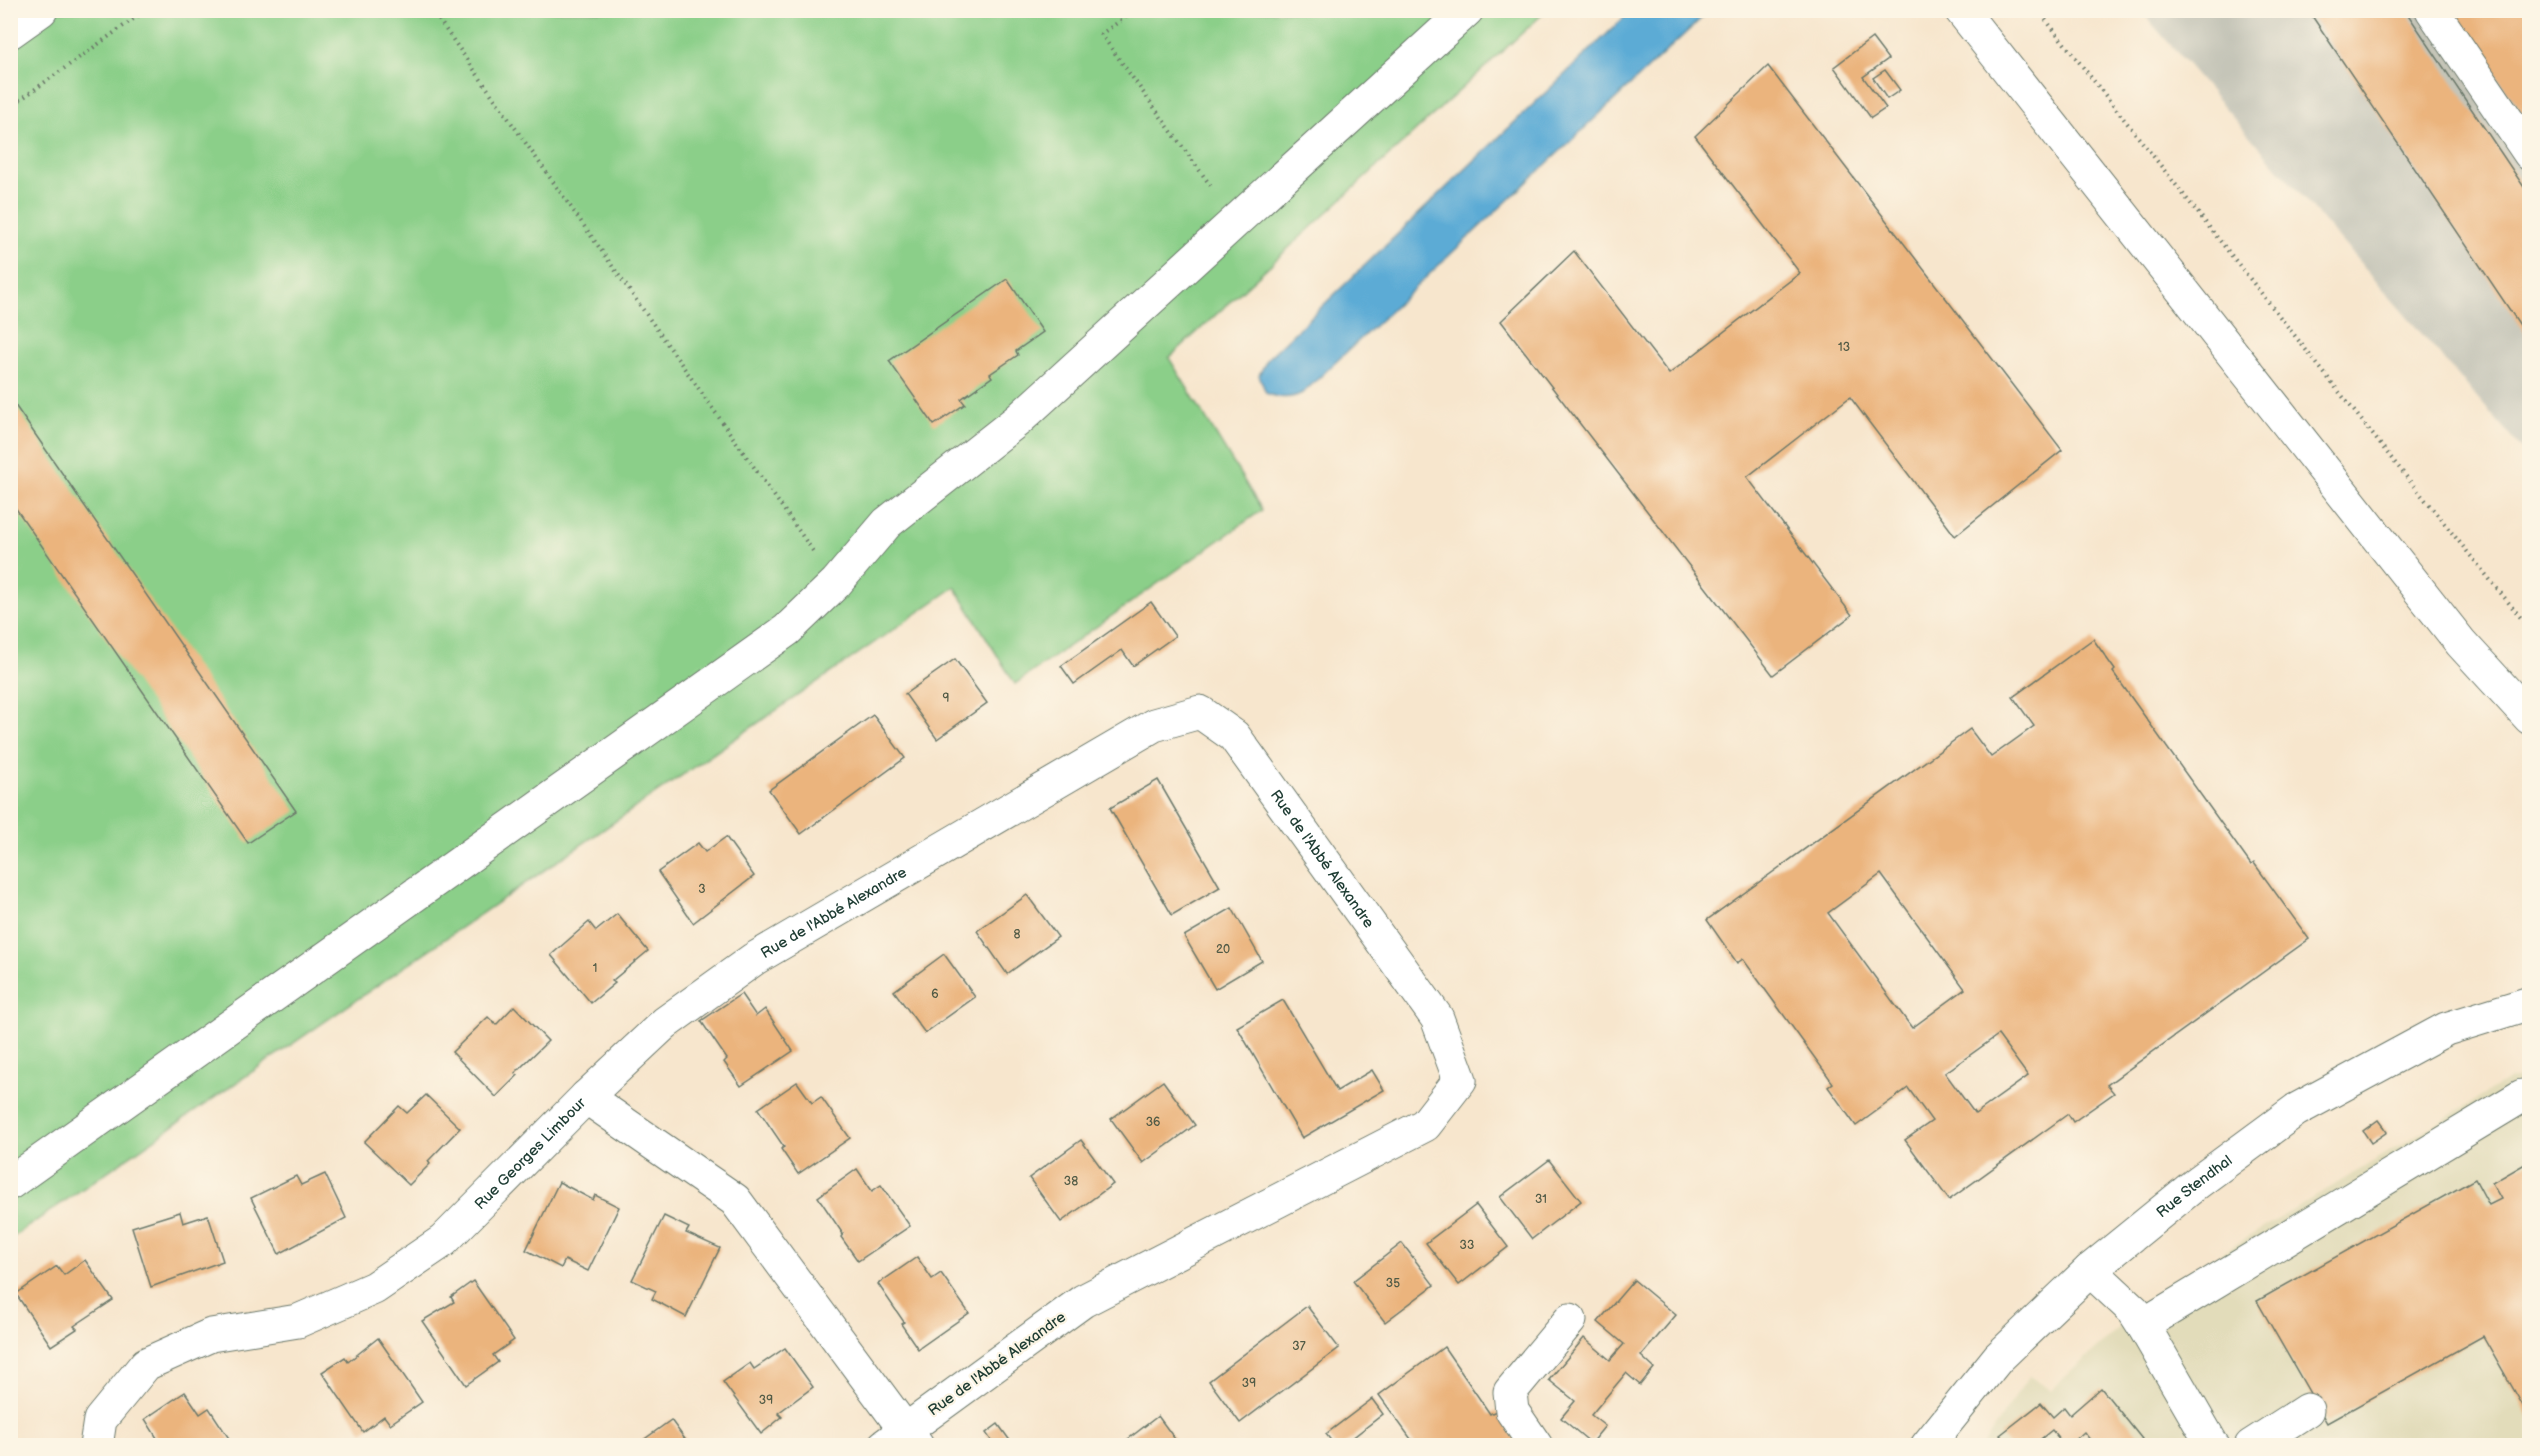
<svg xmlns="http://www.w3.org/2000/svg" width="2540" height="1456" font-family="'Balsamiq Sans',sans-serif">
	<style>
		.built { fill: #e2dcba }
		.industrial { fill: #c5c5b8 }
		.green { fill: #8bcf89; stroke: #55865e; stroke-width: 1.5 }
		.water { fill: #5babd5; stroke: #3d7484; stroke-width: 1.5 }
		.building { fill: #ebb47d; fill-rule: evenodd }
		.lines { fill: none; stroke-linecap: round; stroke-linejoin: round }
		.minor-casing { stroke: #6b786a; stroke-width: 35 }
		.major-casing { stroke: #6b786a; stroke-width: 35 }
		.path { stroke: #6b786a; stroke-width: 4; stroke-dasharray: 1.5 4.5; stroke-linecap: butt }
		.minor { stroke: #fff; stroke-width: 33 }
		.major { stroke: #fff; stroke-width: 33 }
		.labels { text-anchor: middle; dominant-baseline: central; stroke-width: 4.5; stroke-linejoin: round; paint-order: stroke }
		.number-label { font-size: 12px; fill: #525b46 }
		.street-label { font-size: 15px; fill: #1f3d34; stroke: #fcf5e5 }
	</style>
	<rect width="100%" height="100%" fill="#fcf5e5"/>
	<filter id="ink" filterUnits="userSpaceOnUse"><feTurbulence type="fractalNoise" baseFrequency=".0167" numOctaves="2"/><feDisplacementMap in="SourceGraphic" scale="12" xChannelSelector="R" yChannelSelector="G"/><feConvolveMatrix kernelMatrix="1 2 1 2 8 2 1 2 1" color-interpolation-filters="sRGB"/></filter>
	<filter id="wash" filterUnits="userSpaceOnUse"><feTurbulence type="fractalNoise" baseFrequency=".008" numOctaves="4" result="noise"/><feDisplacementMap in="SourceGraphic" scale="24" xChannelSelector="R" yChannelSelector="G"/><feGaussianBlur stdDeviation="1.35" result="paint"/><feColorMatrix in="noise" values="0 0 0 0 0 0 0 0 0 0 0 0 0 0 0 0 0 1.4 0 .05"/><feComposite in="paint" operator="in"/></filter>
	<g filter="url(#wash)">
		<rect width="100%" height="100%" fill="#f7e6cd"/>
		<path class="built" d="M2529 1075V1445L1982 1446 2029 1376 2051 1390 2159 1291 2510 1079Z"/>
		<path class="industrial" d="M2141 11H2529V457Z"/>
		<path class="green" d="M11 11H1546L1169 358 1262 510 1015 684 955 587 11 1238Z"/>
		<path class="water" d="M1631 11H1709L1304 392C1291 400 1279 399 1266 393L1259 375 1268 358Z"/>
		<g id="blocks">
			<g class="building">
				<path d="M2308 10H2405L2530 196V340Z"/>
				<path d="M2452 10H2530V125Z"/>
				<path d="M1872 38 1888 59 1863 77 1886 108 1871 118 1834 67Z"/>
				<path d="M1768 66 2062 450 1955 536 1850 397 1747 477 1852 615 1773 675 1501 321 1574 251 1669 374 1800 273 1695 136Z"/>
				<path d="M1885 70 1900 90 1887 99 1873 78Z"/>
				<path d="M1007 279 1043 332 1016 351 1018 355 990 374 992 377 961 399 965 404 934 425 889 361Z"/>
				<path d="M10 398 296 811 248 843 10 500Z"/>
				<path d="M1151 602 1175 636 1133 666 1122 650 1074 684 1061 666Z"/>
				<path d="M2093 639 2115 670 2113 672 2251 865 2254 863 2309 939 2107 1085 2114 1093 2073 1122 2068 1114 1949 1200 1905 1140 1932 1121 1908 1088 1856 1126 1828 1087 1833 1083 1743 959 1737 963 1707 920 1970 729 1991 757 2034 726 2013 697ZM1881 874 1965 989 1912 1028 1828 913ZM1998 1035 2028 1076 1975 1114 1945 1073Z"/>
				<path d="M955 659 987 703 937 739 905 694Z"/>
				<path d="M873 715 905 758 801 834 769 790Z"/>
				<path d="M1158 780 1220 887 1172 915 1110 808Z"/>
				<path d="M726 837 754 876 693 923 658 872 698 843 705 852Z"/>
				<path d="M1027 895 1058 937 1007 974 977 931Z"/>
				<path d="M1232 908 1262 961 1215 989 1184 936Z"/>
				<path d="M617 914 648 951 612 981 615 983 591 1003 551 955 589 922 596 931Z"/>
				<path d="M944 954 975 997 925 1033 894 991Z"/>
				<path d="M741 994 756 1016 765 1009 793 1051 741 1086 724 1062 727 1059 701 1021Z"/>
				<path d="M1283 1000 1337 1091 1372 1070 1384 1090 1302 1138 1237 1027Z"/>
				<path d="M514 1006 548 1041 515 1073 518 1075 496 1097 452 1052 488 1017 496 1025Z"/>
				<path d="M1163 1081 1195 1125 1143 1163 1111 1119Z"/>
				<path d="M797 1082 812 1103 821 1097 850 1138 798 1174 781 1149 784 1147 758 1109Z"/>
				<path d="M426 1095 460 1128 428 1161 430 1164 409 1185 364 1142 399 1106 407 1113Z"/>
				<path d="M2378 1120 2387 1132 2371 1143 2363 1131Z"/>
				<path d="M1081 1140 1113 1184 1061 1222 1029 1178Z"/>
				<path d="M1549 1160 1581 1201 1532 1239 1500 1197Z"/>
				<path d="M2530 1161V1418L2483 1336 2327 1423 2257 1301 2475 1179 2489 1205 2501 1199 2492 1183Z"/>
				<path d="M857 1169 872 1191 881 1185 910 1226 858 1261 841 1237 843 1234 818 1197Z"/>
				<path d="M325 1174 346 1218 279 1254 251 1198 296 1176 301 1185Z"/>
				<path d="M559 1182 593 1200 595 1195 619 1207 588 1271 565 1260 561 1268 526 1250Z"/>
				<path d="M1476 1205 1508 1247 1459 1285 1426 1243Z"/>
				<path d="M180 1212 183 1223 208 1215 223 1261 151 1287 132 1227Z"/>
				<path d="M664 1216 689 1228 686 1233 720 1248 686 1317 652 1299 656 1291 632 1280Z"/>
				<path d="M1402 1243 1434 1285 1385 1322 1353 1281Z"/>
				<path d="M917 1257 932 1279 941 1273 969 1313 918 1349 901 1324 904 1322 878 1284Z"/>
				<path d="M85 1260 113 1300 74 1326 77 1329 51 1346 16 1294 57 1266 64 1275Z"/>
				<path d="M1634 1280 1676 1315 1641 1356 1654 1368 1640 1385 1626 1373 1591 1415 1605 1426 1591 1443 1561 1418 1575 1401 1549 1380 1584 1338 1610 1360 1624 1344 1598 1322Z"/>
				<path d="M473 1281 514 1340 493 1355 498 1362 466 1385 422 1321 454 1302 451 1297Z"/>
				<path d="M1307 1306 1339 1348 1240 1423 1209 1381Z"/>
				<path d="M378 1338 422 1402 390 1424 384 1416 363 1432 322 1372 345 1357 348 1362Z"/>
				<path d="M1444 1347 1490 1414 1496 1411 1520 1446H1416L1379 1395Z"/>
				<path d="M785 1348 813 1387 778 1413 782 1417 761 1434 723 1382 750 1363 754 1369Z"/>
				<path d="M2101 1388 2142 1439 2136 1446H2095L2084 1432 2068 1446H2065L2052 1430 2032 1446H2009L2000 1435 2041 1403 2053 1417 2064 1407 2070 1415Z"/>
				<path d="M185 1392 200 1414 209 1408 234 1446H162L145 1419Z"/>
				<path d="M1372 1399 1383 1414 1342 1446H1335L1326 1434Z"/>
				<path d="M1158 1416 1180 1446H1119Z"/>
				<path d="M671 1420 690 1446H635Z"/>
				<path d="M998 1424 1011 1442 1007 1446H995L986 1433Z"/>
			</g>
		</g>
	</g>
	<g filter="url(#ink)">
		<use href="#blocks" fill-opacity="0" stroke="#6b786a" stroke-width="1.5"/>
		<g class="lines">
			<g class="minor-casing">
				<g id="minor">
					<path d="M2432 10 2530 154"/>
					<path d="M10 32 41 10"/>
					<path id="s1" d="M586 1097 665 1023 754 959 1154 725 1200 712 1234 736 1437 1018 1460 1080 1425 1125 1083 1301 884 1446"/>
					<path d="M10 1183 787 630 836 583 887 523 1018 420 1467 10"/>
					<path d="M2090 1270 2134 1311 2143 1325"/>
					<path id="s2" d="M96 1446 100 1420 146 1364 211 1335 298 1321 374 1288 443 1241 586 1097 735 1200 917 1446"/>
					<path d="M1536 1446 1512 1411 1510 1392 1570 1320"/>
					<path id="s3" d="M1927 1446 1998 1358 2090 1270 2197 1183 2296 1110 2446 1029 2530 1003"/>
					<path d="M2213 1446 2143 1325 2522 1096H2530"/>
					<path d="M2251 1446 2307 1410"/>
				</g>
			</g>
			<g class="major-casing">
				<path id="major" d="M1961 10 2461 643 2530 718"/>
			</g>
			<g class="path">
				<path d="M432 10 813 551"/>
				<path d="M1136 10 1101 34 1213 189"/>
				<path d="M2038 10 2392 459 2530 629"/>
				<path d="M10 107 146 10"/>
			</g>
			<use href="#minor" class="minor"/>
			<use href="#major" class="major"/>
		</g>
	</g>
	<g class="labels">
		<g class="number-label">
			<text x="1844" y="347">13</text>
			<text x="946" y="698">9</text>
			<text x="702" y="889">3</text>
			<text x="1017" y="934">8</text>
			<text x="1223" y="949">20</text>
			<text x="595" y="968">1</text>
			<text x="935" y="994">6</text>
			<text x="1153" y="1122">36</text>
			<text x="1071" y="1181">38</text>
			<text x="1541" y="1199">31</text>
			<text x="1467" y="1245">33</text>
			<text x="1393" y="1283">35</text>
			<text x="1299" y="1346">37</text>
			<text x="1249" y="1383">39</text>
			<text x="766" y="1400">39</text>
		</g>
		<g class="street-label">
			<text stroke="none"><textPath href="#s1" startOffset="922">Rue de l'Abbé Alexandre</textPath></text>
			<text stroke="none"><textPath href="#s1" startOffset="310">Rue de l'Abbé Alexandre</textPath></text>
			<text stroke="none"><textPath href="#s2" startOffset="548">Rue Georges Limbour</textPath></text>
			<text stroke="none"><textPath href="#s3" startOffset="374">Rue Stendhal</textPath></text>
			<text transform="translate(997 1364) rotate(-36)">Rue de l'Abbé Alexandre</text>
		</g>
	</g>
	<rect width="2540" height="1456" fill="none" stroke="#fcf5e5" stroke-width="36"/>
</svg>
